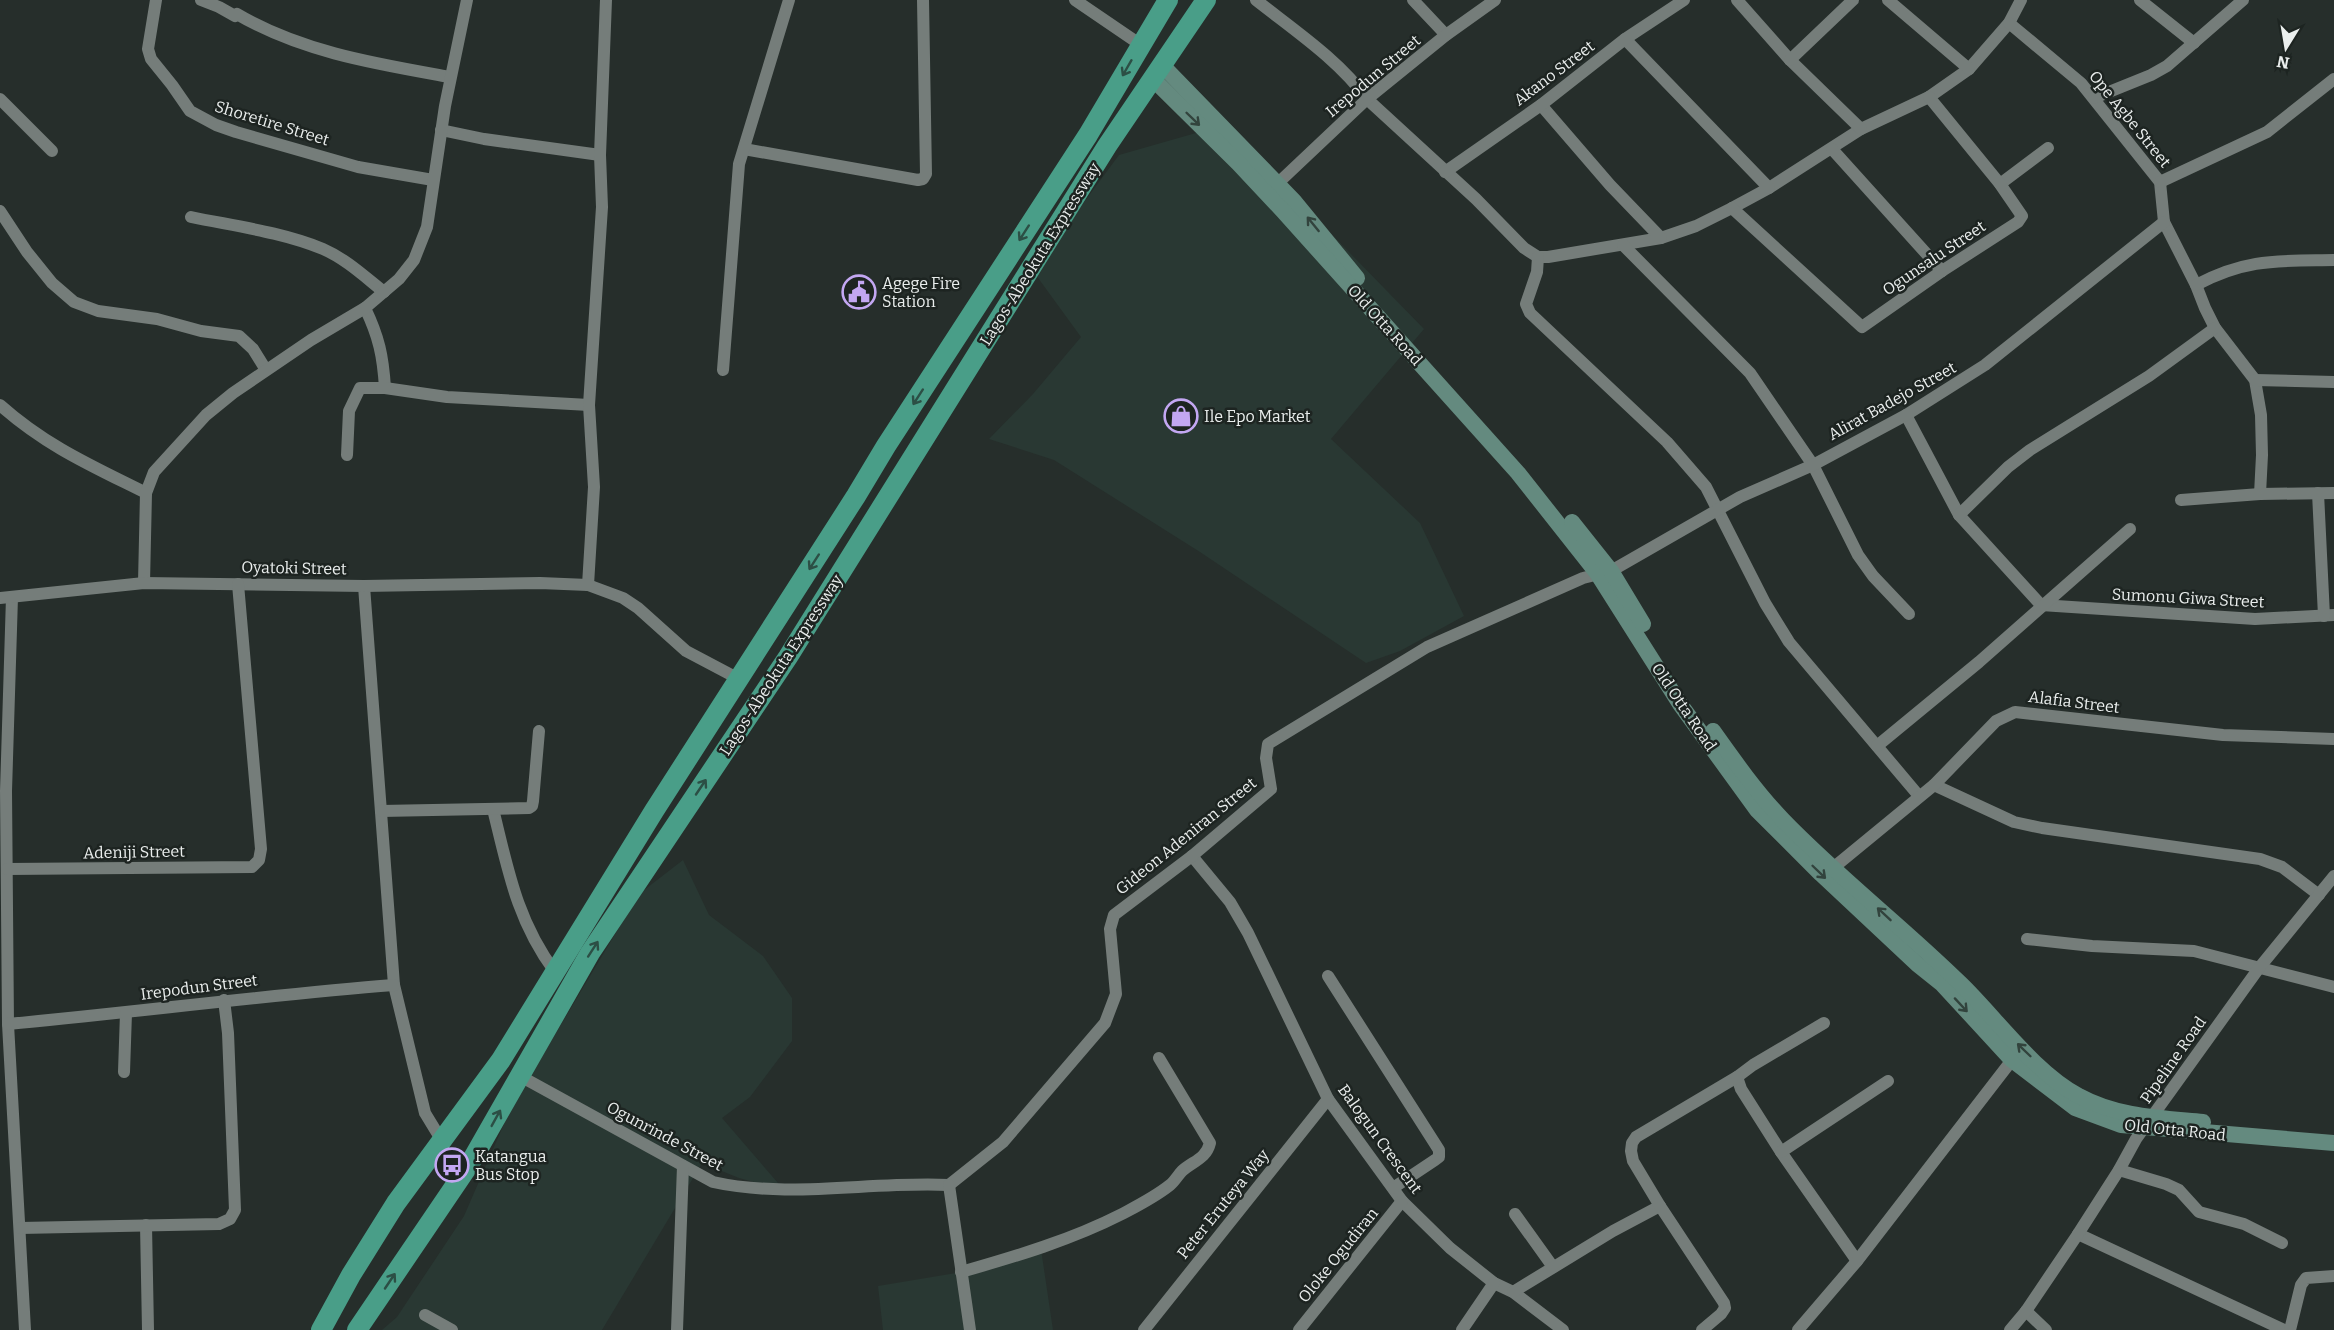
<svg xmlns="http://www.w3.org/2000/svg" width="2334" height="1330" font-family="Bitter,serif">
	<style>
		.built { fill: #293833 }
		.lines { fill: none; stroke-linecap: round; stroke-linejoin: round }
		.minor { stroke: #757d7a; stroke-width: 12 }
		.secondary { stroke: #648a7f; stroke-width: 16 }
		.trunk { stroke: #499e88; stroke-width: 20 }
		.oneway { stroke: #2c4f45 }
		.oneway2 { stroke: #32433d }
		.labels { text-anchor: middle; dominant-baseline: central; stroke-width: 5; stroke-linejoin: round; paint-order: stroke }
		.street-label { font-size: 16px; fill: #eaeeed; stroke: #1d2421 }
		.poi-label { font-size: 16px; fill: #eaeeed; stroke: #1d2421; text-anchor: start }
	</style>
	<rect width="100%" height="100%" fill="#262e2b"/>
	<g class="built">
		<path d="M1217 127 1231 131 1424 329 1331 439 1420 523 1464 616 1400 651 1366 663 1200 552 1054 460 989 439 1033 394 1081 337 1033 271 1119 155Z"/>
		<path d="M683 860 709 915 763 956 792 998V1041L750 1097 722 1118 784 1190 739 1178 702 1163 602 1330H382L397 1317 464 1216 510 1110 639 894Z"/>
		<path d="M1041 1249 1053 1330H883L878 1286 962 1272Z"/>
	</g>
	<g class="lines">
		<g class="minor">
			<path d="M156 0 148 49 151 59 172 85 190 111 216 125 236 132 358 167 433 180"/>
			<path d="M201 0 219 7 235 16 237 14C301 52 377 64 450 77"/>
			<path d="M1075 0 1141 45"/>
			<path d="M1256 0C1294 30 1339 60 1367 99L1476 199 1524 248 1538 257H1548L1661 238 1696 226 1732 208 1769 188 1861 129 1929 97 1969 69 2009 23 2021 0"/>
			<path d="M1413 0 1446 35"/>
			<path d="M1737 0 1790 60 1861 129"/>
			<path d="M1888 0 1969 69"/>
			<path d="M2140 0 2194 43"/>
			<path d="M2009 23 2081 83 2160 182 2164 222 2196 285 2205 308 2215 328 2255 380 2261 415 2262 455 2260 494"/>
			<path d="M1625 39 1769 188"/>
			<path d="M1790 60 1853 0"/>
			<path d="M2094 98 2151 75 2167 66 2243 0"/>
			<path d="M0 99 52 151"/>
			<path d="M1541 105 1610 185 1661 238"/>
			<path d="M441 130 484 139 600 155"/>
			<path d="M744 149 918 180 923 179 926 174 923 0"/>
			<path d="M1832 149 1942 271"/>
			<path d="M1445 172 1541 105 1625 39 1684 0"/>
			<path d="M2160 182 2267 132 2334 79"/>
			<path d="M1277 184 1367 99 1446 35 1495 0"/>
			<path d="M2000 184 2048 148"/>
			<path d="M1732 208 1862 327 1942 271 2018 222 2022 216 2000 184 1929 97"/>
			<path d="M0 211 27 252 52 283 74 302 98 311 157 319 201 331 239 336 253 349 266 370"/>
			<path d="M191 217C234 226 282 232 323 249 346 259 365 277 384 292"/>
			<path d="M1623 245 1750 373 1813 465 1858 555 1873 576 1909 614"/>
			<path d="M1538 257 1537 272 1526 304 1530 313 1667 442 1706 487 1765 603 1789 642 1919 796"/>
			<path d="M2196 285C2246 258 2279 261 2334 260"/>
			<path d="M365 308C379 337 383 356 385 388"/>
			<path d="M723 370 739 164 789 0"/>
			<path d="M2255 380 2334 382"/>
			<path d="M0 405C46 446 92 466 146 493"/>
			<path d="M1906 415 1959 515 2041 605 2255 619 2334 615"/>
			<path d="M347 455 349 411 360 388H385L447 397 589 405"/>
			<path d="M2318 493 2324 616"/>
			<path d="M2181 500 2260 494 2334 493"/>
			<path d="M1959 515 2008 467 2030 450 2149 376 2215 328"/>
			<path d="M144 583 146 493 154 472 206 415 233 393 311 340 365 308 399 279 414 260 427 227 445 106 467 0"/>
			<path d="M588 585 594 487 589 405 602 207 600 155 606 0"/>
			<path d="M364 586 394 985 425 1113 442 1141"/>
			<path d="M12 597 6 791 8 1024 25 1330"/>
			<path d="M0 598 144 583 364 586 540 583 588 585 623 598 638 608 686 651 739 679"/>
			<path d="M1877 746 1979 662 2130 529"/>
			<path d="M1934 785 2014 822 2042 828 2260 859 2282 867 2319 895"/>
			<path d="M493 809C508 870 517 921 555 972"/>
			<path d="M381 811 529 808 532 806 533 801 539 731"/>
			<path d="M1192 856 1230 902 1248 933 1328 1099 1402 1201 1450 1248 1494 1283 1513 1292 1563 1330"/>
			<path d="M1833 868 1934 785 1996 721 2015 712 2223 735 2334 739"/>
			<path d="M7 869 252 867 259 860 261 849 238 584"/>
			<path d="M2027 939 2092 946 2194 951 2334 987"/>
			<path d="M1328 976 1439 1150V1157L1435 1160 1393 1188"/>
			<path d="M1824 1023 1753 1065 1737 1077 1741 1089 1781 1152 1857 1261"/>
			<path d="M8 1024C137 1012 265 995 394 985"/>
			<path d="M124 1072 126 1013"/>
			<path d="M520 1076 713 1182C789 1199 872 1181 949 1185"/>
			<path d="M1781 1152 1888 1081"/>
			<path d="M2119 1170 2166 1184 2179 1190 2199 1212 2244 1224 2282 1243"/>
			<path d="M949 1185 1003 1142 1105 1023 1116 994 1110 929 1114 915 1192 856 1271 789 1266 758 1268 744 1427 647 1583 578 1611 571 1740 497 1813 465 1906 415 1985 365 2164 222"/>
			<path d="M949 1185 970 1330"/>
			<path d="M1515 1214 1553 1267"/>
			<path d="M146 1225 148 1330"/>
			<path d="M20 1228 219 1224 230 1219 235 1210 228 1033 224 1000"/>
			<path d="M2078 1234 2284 1330"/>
			<path d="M961 1272C1017 1256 1071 1240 1122 1214 1139 1205 1155 1197 1170 1185 1175 1181 1178 1175 1182 1171 1193 1161 1206 1159 1210 1143L1159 1058"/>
			<path d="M1513 1292 1613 1231 1660 1206"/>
			<path d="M2026 1311 2046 1330"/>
			<path d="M425 1315 452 1330"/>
			<path d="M677 1330 683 1166"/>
			<path d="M1144 1330 1328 1099"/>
			<path d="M1299 1330 1402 1201"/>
			<path d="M1462 1330 1494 1283"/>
			<path d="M1702 1330 1721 1314 1725 1308 1724 1303 1660 1206 1633 1161 1631 1151 1632 1143 1636 1137 1737 1077"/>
			<path d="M1798 1330 1857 1261 2012 1060"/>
			<path d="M2010 1330 2026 1311 2078 1234 2119 1170 2136 1139 2259 968 2334 876"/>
			<path d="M2290 1330 2301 1285 2306 1278 2334 1276"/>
		</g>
		<g class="secondary">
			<path d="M1161 64 1294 201 1357 278"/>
			<path d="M1152 78 1238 163 1283 211 1518 473 1597 573 1680 704 1757 810 1821 874 1917 964 1942 984 2012 1060 2075 1108 2121 1125 2334 1143"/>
			<path d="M1572 522 1611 571 1643 624"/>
			<path d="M1713 731C1735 762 1757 793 1783 820 1839 878 1903 927 1961 984 1996 1018 2035 1073 2079 1096 2117 1117 2161 1118 2203 1122"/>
		</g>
		<g class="trunk">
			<path d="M321 1330 351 1275 396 1203 501 1060 654 811 856 496 886 446 1088 135 1168 0"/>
			<path d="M357 1330 469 1165 590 953 788 657 1107 146 1206 0"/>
		</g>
	</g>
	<defs><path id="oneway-shaft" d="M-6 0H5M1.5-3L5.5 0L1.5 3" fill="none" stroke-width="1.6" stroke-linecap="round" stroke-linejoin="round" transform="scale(1.5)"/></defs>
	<g class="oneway">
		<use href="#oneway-shaft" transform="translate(1127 68) rotate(120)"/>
		<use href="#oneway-shaft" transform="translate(1024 233) rotate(123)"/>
		<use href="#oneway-shaft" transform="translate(918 397) rotate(123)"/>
		<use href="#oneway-shaft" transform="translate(814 562) rotate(123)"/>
		<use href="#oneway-shaft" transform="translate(701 787) rotate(-56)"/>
		<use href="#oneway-shaft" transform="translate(593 949) rotate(-57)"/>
		<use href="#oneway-shaft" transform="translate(496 1118) rotate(-61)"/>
		<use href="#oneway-shaft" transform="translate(390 1281) rotate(-56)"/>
	</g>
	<g class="oneway2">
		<use href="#oneway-shaft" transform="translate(1193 119) rotate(44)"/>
		<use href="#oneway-shaft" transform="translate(1313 224) rotate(-129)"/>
		<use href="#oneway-shaft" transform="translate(1819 872) rotate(44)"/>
		<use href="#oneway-shaft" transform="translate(1884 914) rotate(-137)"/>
		<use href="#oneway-shaft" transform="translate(1961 1005) rotate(47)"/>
		<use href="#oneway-shaft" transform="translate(2024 1050) rotate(-136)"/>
	</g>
	<defs>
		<g id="civic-ring" transform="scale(1.725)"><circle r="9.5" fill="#1d2421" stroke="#c3a7f2" stroke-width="1.5"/><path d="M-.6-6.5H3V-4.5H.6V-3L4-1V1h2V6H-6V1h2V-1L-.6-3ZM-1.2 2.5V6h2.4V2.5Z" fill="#c3a7f2"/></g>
		<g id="shop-ring" transform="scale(1.725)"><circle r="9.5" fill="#1d2421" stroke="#c3a7f2" stroke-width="1.5"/><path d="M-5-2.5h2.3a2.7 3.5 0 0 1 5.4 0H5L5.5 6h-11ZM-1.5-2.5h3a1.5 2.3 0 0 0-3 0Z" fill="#c3a7f2"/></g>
		<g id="bus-ring" transform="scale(1.725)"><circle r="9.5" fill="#1d2421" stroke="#c3a7f2" stroke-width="1.5"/><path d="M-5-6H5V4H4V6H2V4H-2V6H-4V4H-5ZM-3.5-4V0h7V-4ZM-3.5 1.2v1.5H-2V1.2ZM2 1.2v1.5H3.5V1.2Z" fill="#c3a7f2"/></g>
	</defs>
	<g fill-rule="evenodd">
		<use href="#civic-ring" x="859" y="292"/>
		<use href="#shop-ring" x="1181" y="416"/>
		<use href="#bus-ring" x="452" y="1165"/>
	</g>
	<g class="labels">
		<g class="street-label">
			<text transform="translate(1554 73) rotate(-37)">Akano Street</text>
			<text transform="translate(1373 76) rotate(-40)">Irepodun Street</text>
			<text transform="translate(2130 119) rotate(51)">Ope Agbe Street</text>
			<text transform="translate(272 123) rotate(17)">Shoretire Street</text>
			<text transform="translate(1040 254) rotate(-58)">Lagos-Abeokuta Expressway</text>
			<text transform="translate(1934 258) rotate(-34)">Ogunsalu Street</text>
			<text transform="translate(1385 325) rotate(48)">Old Otta Road</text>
			<text transform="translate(1892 401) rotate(-29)">Alirat Badejo Street</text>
			<text transform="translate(294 568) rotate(1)">Oyatoki Street</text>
			<text transform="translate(2188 598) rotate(3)">Sumonu Giwa Street</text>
			<text transform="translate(781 665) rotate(-57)">Lagos-Abeokuta Expressway</text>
			<text transform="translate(2074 702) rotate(7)">Alafia Street</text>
			<text transform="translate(1684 707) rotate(56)">Old Otta Road</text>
			<text transform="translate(1186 836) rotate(-39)">Gideon Adeniran Street</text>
			<text transform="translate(134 852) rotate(-1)">Adeniji Street</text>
			<text transform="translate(199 987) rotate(-7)">Irepodun Street</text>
			<text transform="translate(2173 1060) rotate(-55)">Pipeline Road</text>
			<text transform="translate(2175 1130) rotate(6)">Old Otta Road</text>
			<text transform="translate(665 1136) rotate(28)">Ogunrinde Street</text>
			<text transform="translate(1380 1139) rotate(54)">Balogun Crescent</text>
			<text transform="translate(1223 1204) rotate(-51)">Peter Eruteya Way</text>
			<text transform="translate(1338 1255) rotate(-51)">Oloke Ogudiran</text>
		</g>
		<g class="poi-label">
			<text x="882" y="283">Agege Fire<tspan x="882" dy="18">Station</tspan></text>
			<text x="1204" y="416">Ile Epo Market</text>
			<text x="475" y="1156">Katangua<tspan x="475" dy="18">Bus Stop</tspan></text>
		</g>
	</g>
	<g transform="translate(2286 48) rotate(191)" stroke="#1d2421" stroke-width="4.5" paint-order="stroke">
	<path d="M0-4.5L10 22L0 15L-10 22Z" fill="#eaeeed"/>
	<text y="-9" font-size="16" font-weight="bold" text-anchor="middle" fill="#eaeeed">N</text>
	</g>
</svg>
